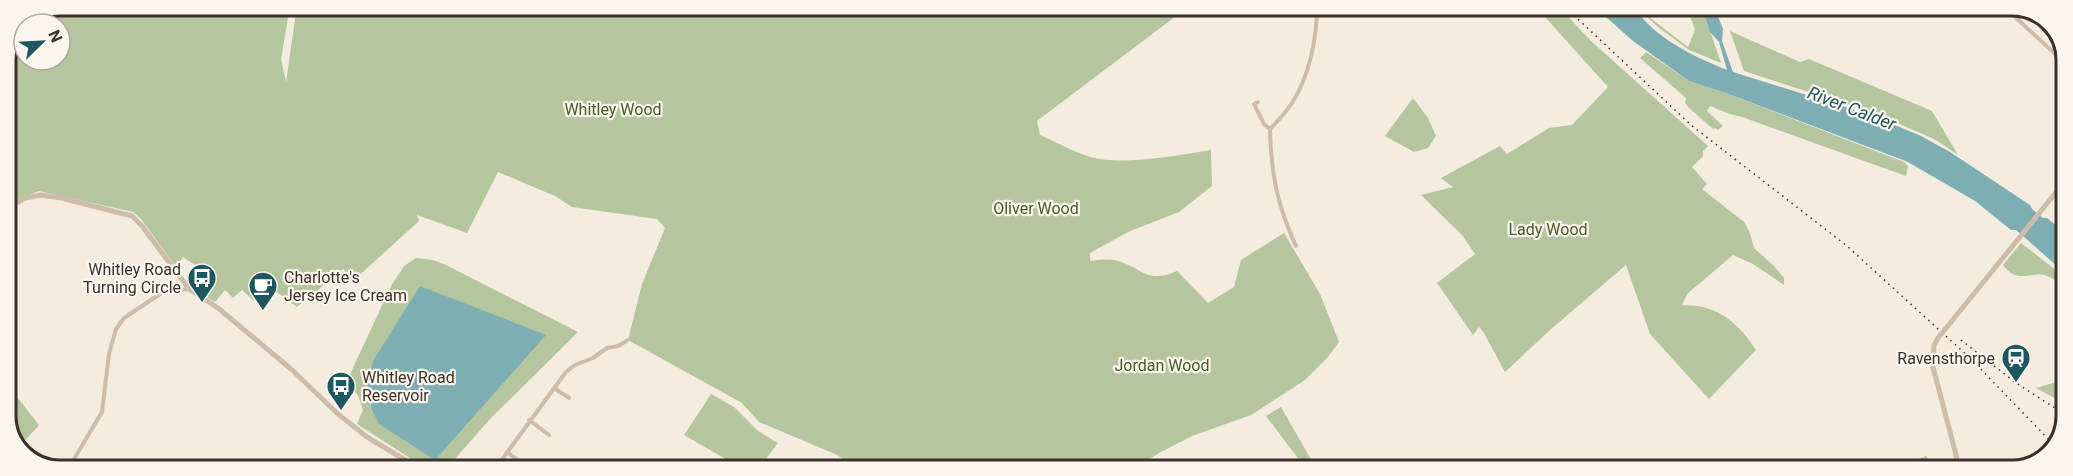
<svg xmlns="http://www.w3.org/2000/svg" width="2073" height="476" font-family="Roboto,sans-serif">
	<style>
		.green { fill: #b5c59e; fill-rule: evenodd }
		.water { fill: #7daeb3 }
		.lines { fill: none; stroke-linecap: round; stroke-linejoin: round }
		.minor { stroke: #cebcaa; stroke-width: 4 }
		.tertiary { stroke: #cebcaa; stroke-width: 5 }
		.rail { stroke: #3b302a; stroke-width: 1.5; stroke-dasharray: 1.5 4.5; stroke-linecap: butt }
		.tertiary-bridge { stroke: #cebcaa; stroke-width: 5 }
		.labels { text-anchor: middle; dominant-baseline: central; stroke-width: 4.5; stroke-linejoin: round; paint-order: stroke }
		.park-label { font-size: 16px; fill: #475a2c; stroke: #fbf5ed }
		.poi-label { font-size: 16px; fill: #3b302a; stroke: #fbf5ed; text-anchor: end }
		.water-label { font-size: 18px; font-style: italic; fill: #1d575f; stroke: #fbf5ed }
		.rim { fill: none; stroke: #3b302a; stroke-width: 3 }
	</style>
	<rect width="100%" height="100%" fill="#f4ecdf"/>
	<g class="green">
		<path d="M61 6H290L281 59 286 82 297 6 1188 7 1037 121 1040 135C1059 143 1080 156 1100 159 1129 164 1182 155 1211 150L1212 186 1179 212 1128 232 1090 253V261C1097 260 1107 259 1114 260 1142 266 1145 285 1177 271L1208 303 1234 287 1241 260 1284 233 1320 294 1339 342 1327 358 1305 380 1251 415 1192 436 1161 452 1133 469H860L835 454 759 422 742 403 628 340 642 284 665 228 657 219 572 207 555 196 498 172 467 233 417 215 419 221 354 280 343 269 297 307 267 285 254 301 242 290 233 298 225 290 215 302 208 298 201 269 183 257 176 267 141 219 133 212 39 191 6 205V60L22 22ZM24 24H60V60H24Z"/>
		<path d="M1536 7H1559L1591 41 1708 146 1703 151V156L1692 167 1707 184 1702 189 1744 222 1750 233 1754 248 1774 266 1784 278V285L1753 264 1733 255 1687 294 1682 305C1689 306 1698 305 1706 308 1728 314 1744 331 1756 350L1709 399 1650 334 1626 265 1550 330 1505 372 1484 333 1479 327 1473 335 1437 283 1475 254 1462 235 1421 195 1453 187 1441 178 1500 146 1507 154 1549 128 1572 125 1608 87Z"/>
		<path d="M1636 7 1688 47 1695 30 1687 7H1702L1721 63 1689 50 1658 27Z"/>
		<path d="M1730 31 1800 62 1809 59 1932 111 1958 155 1936 140 1879 115 1744 71Z"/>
		<path d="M1646 52 1689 81 1726 93 1904 162 1908 166 1906 176 1742 117C1730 115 1721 110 1710 106L1707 111 1723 126 1718 130 1715 128 1713 129 1688 107 1685 103 1686 98 1640 58Z"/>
		<path d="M1413 98 1428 118 1436 136 1428 148 1414 152 1385 136Z"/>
		<path d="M2021 243 2066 278V288C2060 284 2051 276 2044 275 2028 272 2017 284 2003 265Z"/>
		<path d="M416 258 433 260 446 265 578 332 491 418 446 469H427L357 424 363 410 358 395 346 383 391 286 404 266ZM420 286 427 289 372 410Z"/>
		<path d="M2066 379V404L2036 388Z"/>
		<path d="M711 394 734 407 758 431 778 443 758 469H743L684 435Z"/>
		<path d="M11 395 17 397 39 425 23 443 16 442 8 425Z"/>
		<path d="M1281 407 1317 470H1307L1266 416Z"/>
		<path d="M1926 456 1933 465 1928 461 1902 470H1890Z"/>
		<path d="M1824 465 1877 470H1820L1816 467Z"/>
	</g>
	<g class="water">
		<path d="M1602 7H1633C1658 40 1691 55 1727 70L1719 42 1710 32 1702 7H1714L1723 29 1722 41 1733 72 1874 116 1921 136 1950 152 2030 205 2032 209 2043 218H2047L2066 233V274L2016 230H2011L1975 201 1908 162 1726 93 1689 81 1633 41 1606 17Z"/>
		<path d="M420 286 546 335 435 460 379 424 372 410 367 387 373 361Z"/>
	</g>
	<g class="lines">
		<g class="minor">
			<path d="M1853 7C1867 14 1883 21 1895 7"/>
			<path d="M2009 7 2008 8 2013 15 2067 65"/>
			<path d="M1258 102 1254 104 1264 124 1270 129"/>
			<path d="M1296 246C1277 205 1271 173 1270 129 1278 121 1286 112 1292 103 1309 77 1317 38 1317 7"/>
			<path d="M554 388 569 398"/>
			<path d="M529 420 549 435"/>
			<path d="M507 452 530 469"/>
			<path d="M68 469 102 412 109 354 116 329 124 318 163 292 189 289"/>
			<path d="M495 469 566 372 575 365 593 358 607 348 618 346 628 340"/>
		</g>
		<g class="tertiary">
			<path d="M6 208 26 198 41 195 61 198 132 216 142 226 189 289 218 308 291 369 338 414 367 437 420 469"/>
			<path d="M1951 322 2066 180"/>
			<path d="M1938 338 1934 345 1933 367 1960 470"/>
		</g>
		<g class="rail">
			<path d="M1565 7 1691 125 1847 246 1971 359 2054 445"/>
			<path d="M1961 340 2016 383 2066 415"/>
		</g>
		<path class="tertiary-bridge" d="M1938 338 1951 322"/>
	</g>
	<defs>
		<g id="bus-pin" transform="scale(1.5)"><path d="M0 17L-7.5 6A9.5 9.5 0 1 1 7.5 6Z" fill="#1d575f" stroke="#fbf5ed"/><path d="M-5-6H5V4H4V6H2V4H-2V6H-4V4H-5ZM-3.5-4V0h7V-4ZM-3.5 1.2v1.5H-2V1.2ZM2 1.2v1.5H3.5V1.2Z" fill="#fff"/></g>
		<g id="cafe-pin" transform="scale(1.5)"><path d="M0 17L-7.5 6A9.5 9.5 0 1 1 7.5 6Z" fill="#1d575f" stroke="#fbf5ed"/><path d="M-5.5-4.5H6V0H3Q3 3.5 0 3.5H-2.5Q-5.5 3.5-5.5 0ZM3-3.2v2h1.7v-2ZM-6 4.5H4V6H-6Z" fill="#fff"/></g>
		<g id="station-pin" transform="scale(1.5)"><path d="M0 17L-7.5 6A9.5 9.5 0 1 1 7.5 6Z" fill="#1d575f" stroke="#fbf5ed"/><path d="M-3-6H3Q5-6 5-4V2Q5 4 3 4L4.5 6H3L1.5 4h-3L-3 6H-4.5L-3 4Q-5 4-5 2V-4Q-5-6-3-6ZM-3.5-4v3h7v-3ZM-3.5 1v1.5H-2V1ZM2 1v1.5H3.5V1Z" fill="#fff"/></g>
	</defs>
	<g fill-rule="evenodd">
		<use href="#bus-pin" x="202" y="278"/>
		<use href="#cafe-pin" x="263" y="286"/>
		<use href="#station-pin" x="2016" y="358"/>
		<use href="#bus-pin" x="341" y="386"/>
	</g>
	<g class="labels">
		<g class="park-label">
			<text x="613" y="109">Whitley Wood</text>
			<text x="1036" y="208">Oliver Wood</text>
			<text x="1548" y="229">Lady Wood</text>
			<text x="1162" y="365">Jordan Wood</text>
		</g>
		<g class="poi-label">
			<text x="181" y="269">Whitley Road<tspan x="181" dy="18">Turning Circle</tspan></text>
			<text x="284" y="277" text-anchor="start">Charlotte's<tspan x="284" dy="18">Jersey Ice Cream</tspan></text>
			<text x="1995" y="358">Ravensthorpe</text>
			<text x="362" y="377" text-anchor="start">Whitley Road<tspan x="362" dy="18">Reservoir</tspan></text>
		</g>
		<g class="water-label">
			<text transform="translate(1852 108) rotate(21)">River Calder</text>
		</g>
	</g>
	<path d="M0 0H2073V476H0ZM60 16H2012A44 44 0 0 1 2056 60V416A44 44 0 0 1 2012 460H60A44 44 0 0 1 16 416V60A44 44 0 0 1 60 16Z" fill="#fbf5ed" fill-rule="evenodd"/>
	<path class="rim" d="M60 16H2012A44 44 0 0 1 2056 60V416A44 44 0 0 1 2012 460H60A44 44 0 0 1 16 416V60A44 44 0 0 1 60 16Z"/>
	<g transform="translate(42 42) rotate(66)"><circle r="28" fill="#fbf5ed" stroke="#aea69f" stroke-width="1.5"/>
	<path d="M0-4.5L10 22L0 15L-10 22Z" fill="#1d575f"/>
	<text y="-9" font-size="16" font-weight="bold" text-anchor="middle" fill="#3b302a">N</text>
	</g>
</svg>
